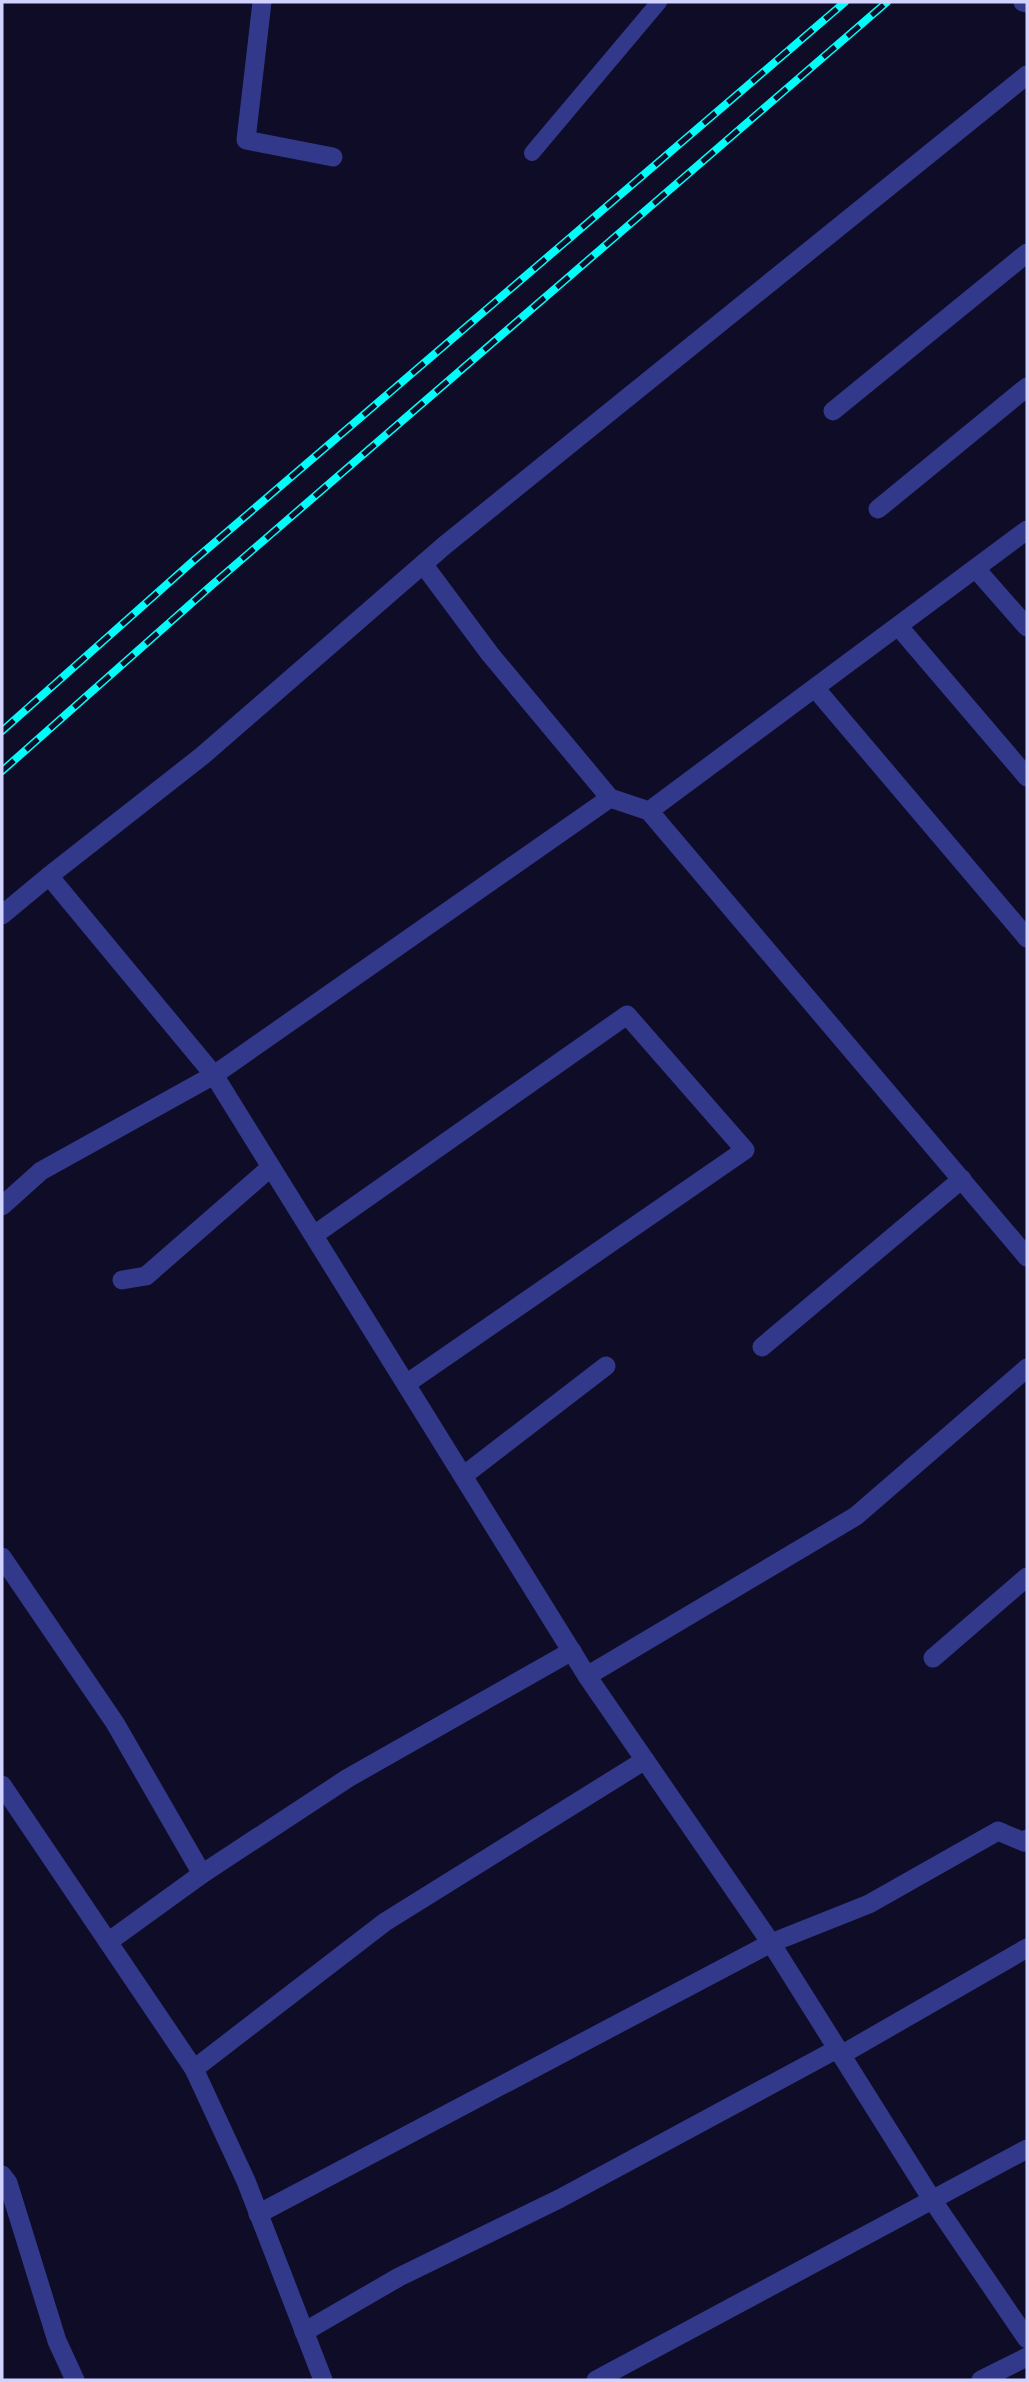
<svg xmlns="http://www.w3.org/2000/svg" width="1029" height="2382" font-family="'Alegreya Sans',sans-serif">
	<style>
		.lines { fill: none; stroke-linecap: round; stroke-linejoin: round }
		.service { stroke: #33398a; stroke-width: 16 }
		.minor { stroke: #33398a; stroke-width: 19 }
		.rail-casing { stroke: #00fdf9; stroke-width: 8 }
		.rail { stroke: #0e0c26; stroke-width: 5; stroke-dasharray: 16; stroke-linecap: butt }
	</style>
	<rect width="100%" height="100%" fill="#0e0c26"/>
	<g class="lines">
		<path class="service" d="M532 153 659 2"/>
		<g class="minor">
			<path d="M262 2 246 140 333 157"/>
			<path d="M1023 2 1027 3"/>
			<path d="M833 411 1027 253"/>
			<path d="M878 509 1027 387"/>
			<path d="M423 564 490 654 610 798"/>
			<path d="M976 569 1027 627"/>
			<path d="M899 627 1027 777"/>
			<path d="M815 688 1027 938"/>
			<path d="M649 811 1027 1257"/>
			<path d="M2 915 49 876"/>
			<path d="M2 1206 41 1171 214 1075 610 798 649 811 1027 530"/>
			<path d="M314 1235 627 1015 745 1150 406 1384"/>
			<path d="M122 1280 146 1276 271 1167"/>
			<path d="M762 1347 962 1179"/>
			<path d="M1027 1368 856 1516 587 1676 771 1943 933 2201 1027 2339"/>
			<path d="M463 1476 606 1366"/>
			<path d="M2 1557 115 1723 202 1874"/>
			<path d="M933 1658 1027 1577"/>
			<path d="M587 1676 214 1075 49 876 202 756 445 545 1027 75"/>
			<path d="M2 1785 194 2069 246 2181 323 2380"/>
			<path d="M108 1942 202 1874 348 1778 572 1651"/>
			<path d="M841 2055 1027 1948"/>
			<path d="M194 2069 385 1922 645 1760"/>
			<path d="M2 2175 8 2183 57 2341 75 2380"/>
			<path d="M258 2214 771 1943 869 1904 998 1831 1024 1842 1027 1839"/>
			<path d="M304 2332 399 2277 559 2199 837 2049"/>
			<path d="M596 2380 1027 2149"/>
			<path d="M981 2380 1027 2357"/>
		</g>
		<g class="rail-casing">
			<g id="rail">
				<path d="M2 731 192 562 845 2"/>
				<path d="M2 771 212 585 887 2"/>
			</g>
		</g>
		<use href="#rail" class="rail"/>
	</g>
	<rect width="1029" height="2382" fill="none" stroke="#d2d2ff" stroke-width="7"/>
</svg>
